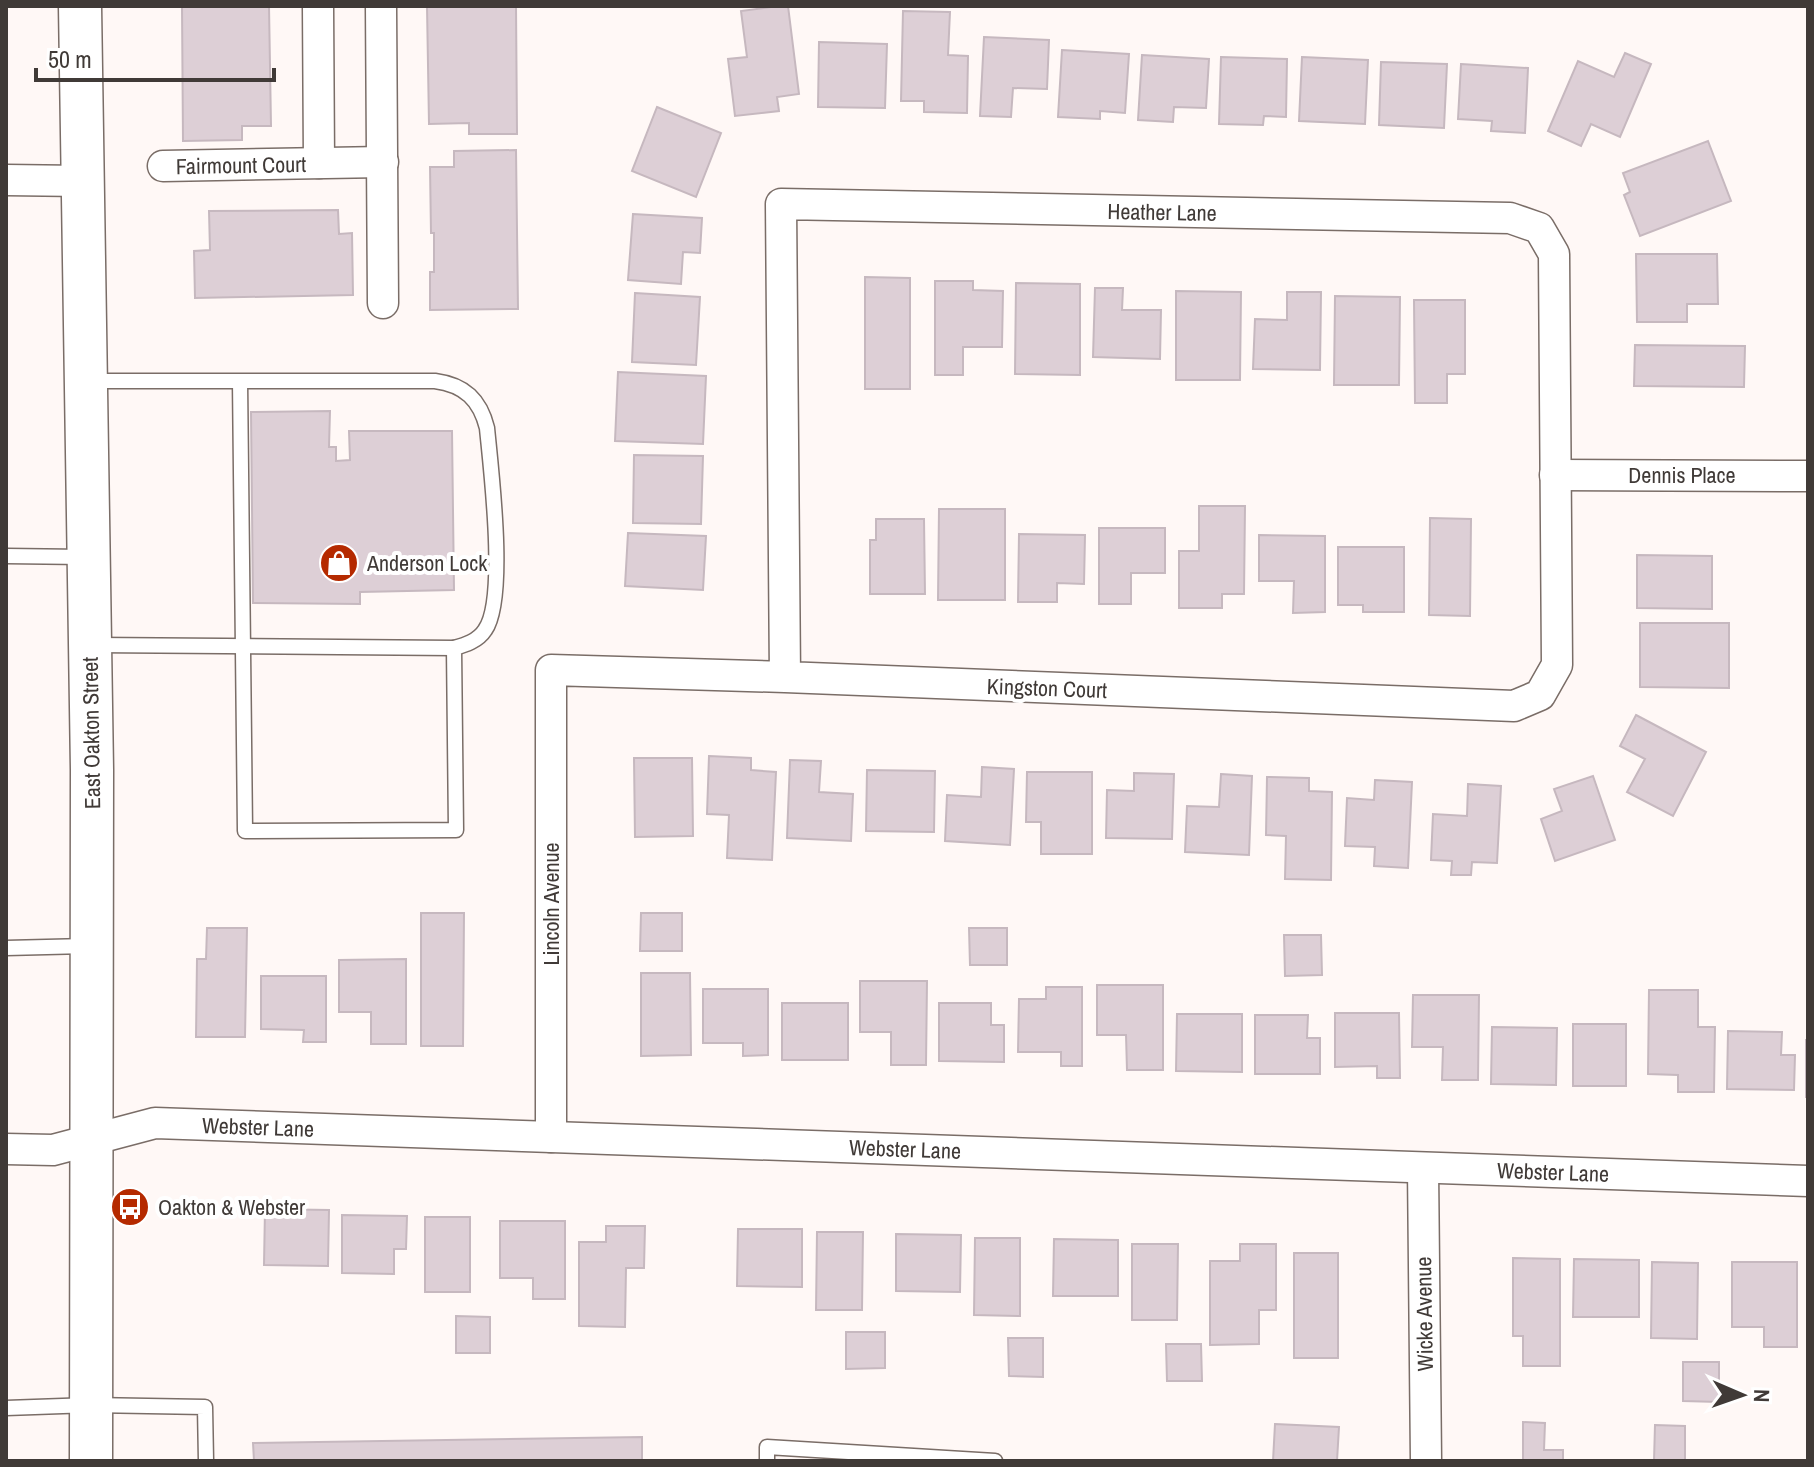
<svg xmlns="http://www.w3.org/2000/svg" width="1814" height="1467" font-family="'Archivo Narrow',sans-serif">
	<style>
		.building { fill: #ddcfd6; stroke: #c6b8bf; stroke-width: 2 }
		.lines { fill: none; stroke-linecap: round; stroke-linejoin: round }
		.lane-casing { stroke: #7a6d67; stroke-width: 17 }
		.street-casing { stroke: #7a6d67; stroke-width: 33 }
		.secondary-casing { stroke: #7a6d67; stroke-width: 45 }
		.lane { stroke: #fff; stroke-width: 14 }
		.street { stroke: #fff; stroke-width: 30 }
		.secondary { stroke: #fff; stroke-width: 42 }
		.labels { text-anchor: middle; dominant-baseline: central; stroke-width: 8; stroke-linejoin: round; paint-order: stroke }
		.street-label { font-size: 22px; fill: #403a37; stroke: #fff }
		.poi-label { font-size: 22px; fill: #403a37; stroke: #fff; text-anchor: start }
	</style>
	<rect width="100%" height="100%" fill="#fff8f6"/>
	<g class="building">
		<path d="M182 6H269L271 126H242V140L183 141Z"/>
		<path d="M427 6H516L517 134H469V123L429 124Z"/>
		<path d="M778 6H788L799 94 777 97 779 111 735 116 728 59 747 57 741 11Z"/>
		<path d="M903 11 950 12 948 55 968 56 967 113 924 112V101H901Z"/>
		<path d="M984 37 1049 40 1047 89 1013 88 1011 117 980 116Z"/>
		<path d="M819 42 887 44 885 108 818 107Z"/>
		<path d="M1062 50 1129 54 1125 113 1100 111V119L1058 117Z"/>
		<path d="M1625 53 1651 64 1620 137 1591 124 1581 146 1548 131 1578 61 1614 77Z"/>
		<path d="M1142 55 1209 59 1206 108 1174 107 1173 122 1138 120Z"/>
		<path d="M1221 57 1287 59 1286 117 1264 116 1263 125 1219 124Z"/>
		<path d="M1302 57 1368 60 1365 124 1299 121Z"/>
		<path d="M1381 62 1447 64 1444 128 1379 125Z"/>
		<path d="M1461 64 1528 68 1525 133 1491 131 1492 121 1458 119Z"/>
		<path d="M657 107 721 133 696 197 632 171Z"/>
		<path d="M1708 141 1731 201 1640 236 1624 195 1630 192 1623 173Z"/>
		<path d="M516 150 518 309 430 310V272H434V233H431L430 167H454V151Z"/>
		<path d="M338 210 339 234 352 233 353 295 195 298 194 251 210 250 209 211Z"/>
		<path d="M633 214 702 218 700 253 683 252 681 284 628 280Z"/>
		<path d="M1636 254H1717L1718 304H1687V322H1637Z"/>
		<path d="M865 277 910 278V389H865Z"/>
		<path d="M935 281H973V290L1003 291 1002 347H963V375H935Z"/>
		<path d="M1016 283 1080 284V375L1015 374Z"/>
		<path d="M1095 288H1123L1122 310H1161L1160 359 1093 357Z"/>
		<path d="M1176 291 1241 292 1240 380H1176Z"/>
		<path d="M1287 292H1321L1320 370 1253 369 1255 319 1287 320Z"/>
		<path d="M635 293 700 297 696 365 632 362Z"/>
		<path d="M1335 296 1400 297 1399 385H1334Z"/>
		<path d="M1414 300H1465V374H1447V403H1415Z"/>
		<path d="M1635 345 1745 346 1744 387 1634 386Z"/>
		<path d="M618 372 706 376 703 444 615 441Z"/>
		<path d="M330 411 329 447H336V461L350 460 349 431H452L454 590 360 592V604L253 603 251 412Z"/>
		<path d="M634 455 703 456 701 524 633 523Z"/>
		<path d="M1199 506H1245L1244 594H1222V608H1179V551H1199Z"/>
		<path d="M939 509H1005V600H938Z"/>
		<path d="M1430 518 1471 519 1470 616 1429 615Z"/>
		<path d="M876 519H924L925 594H870V540H876Z"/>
		<path d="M1099 528H1165V573H1131V604H1099Z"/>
		<path d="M628 533 706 536 703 590 625 586Z"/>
		<path d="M1019 534 1085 535 1084 584 1057 583V602H1018Z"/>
		<path d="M1259 535 1325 536V612L1293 613 1294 581H1259Z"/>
		<path d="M1338 547H1404V612H1363V605H1338Z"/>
		<path d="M1637 555 1712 556V609L1637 608Z"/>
		<path d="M1640 623H1729V688L1640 687Z"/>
		<path d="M1636 715 1706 752 1673 816 1627 792 1645 759 1620 746Z"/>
		<path d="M709 756 751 758V770L776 772 772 860 727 858 729 815 707 814Z"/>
		<path d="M634 758H692L693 836 635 837Z"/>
		<path d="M790 760 821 761 819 792 853 794 851 841 787 838Z"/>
		<path d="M982 767 1014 769 1010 845 945 841 947 795 981 797Z"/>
		<path d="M867 770 935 771 934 832 866 831Z"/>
		<path d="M1027 772H1092V854H1041V822H1026Z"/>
		<path d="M1134 773 1174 774 1172 839 1106 838 1107 790 1134 791Z"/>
		<path d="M1221 774 1252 776 1249 855 1185 852 1187 806 1219 807Z"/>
		<path d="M1593 776 1615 840 1555 861 1541 819 1562 811 1554 789Z"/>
		<path d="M1267 777 1309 778V791L1332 792 1331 880 1285 879 1286 836 1266 835Z"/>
		<path d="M1375 780 1412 782 1408 868 1374 866 1375 847 1345 846 1347 798 1374 800Z"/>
		<path d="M1468 784 1501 786 1497 863 1472 862 1471 875H1451L1452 861 1431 860 1433 814 1467 816Z"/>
		<path d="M421 913H464L463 1046H421Z"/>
		<path d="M641 913H682V951H640Z"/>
		<path d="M207 928H247L245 1037H196L197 959H206Z"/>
		<path d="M969 928H1007V965H970Z"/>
		<path d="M1284 935H1321L1322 975 1285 976Z"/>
		<path d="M406 959V1044H371V1012H339V960Z"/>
		<path d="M641 973H690L691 1055 641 1056Z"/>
		<path d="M261 976H326V1042H303L304 1030 261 1029Z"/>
		<path d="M860 981H927L926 1065H891V1032H860Z"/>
		<path d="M1097 985H1163V1070H1127L1126 1035H1097Z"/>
		<path d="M1046 987H1082V1066H1061V1052H1018L1019 999H1046Z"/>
		<path d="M703 989H768V1055L743 1056V1043H703Z"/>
		<path d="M1649 990H1698V1027H1715L1714 1092H1678V1075L1648 1074Z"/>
		<path d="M1413 995H1479L1478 1080H1442L1443 1047H1412Z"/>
		<rect x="782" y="1003" width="66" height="57"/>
		<path d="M939 1003H991V1025H1004V1062L939 1061Z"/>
		<path d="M1335 1013H1399L1400 1078H1377V1066L1335 1067Z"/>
		<path d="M1177 1014H1242V1072L1176 1071Z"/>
		<path d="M1255 1015H1308L1307 1038H1320V1074H1255Z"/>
		<rect x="1573" y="1024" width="53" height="62"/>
		<path d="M1492 1027 1557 1028 1556 1085 1491 1084Z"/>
		<path d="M1728 1031 1782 1032 1781 1055H1795L1794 1090 1727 1089Z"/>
		<rect x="1806" y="1040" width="2" height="57"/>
		<path d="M265 1209 329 1210 328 1266 264 1265Z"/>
		<path d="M342 1215 407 1216 406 1249H394V1274L342 1273Z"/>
		<rect x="425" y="1217" width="45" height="75"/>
		<path d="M500 1221H565V1299H533V1278H500Z"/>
		<path d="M606 1226H645L644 1268H626L625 1327 579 1326V1242H606Z"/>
		<path d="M738 1229H802V1287L737 1286Z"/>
		<path d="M817 1232H863L862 1310H816Z"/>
		<path d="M896 1234 961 1235 960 1292 896 1291Z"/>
		<path d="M975 1238H1020V1316L974 1315Z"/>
		<path d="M1054 1239 1118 1240V1296H1053Z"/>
		<path d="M1132 1244H1178L1177 1320H1132Z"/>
		<path d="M1240 1244H1276V1310H1259V1344L1210 1345V1261H1240Z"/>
		<rect x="1294" y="1253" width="44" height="105"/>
		<path d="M1513 1258 1560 1259V1366H1523V1336H1513Z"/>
		<path d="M1574 1259 1639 1260V1317H1573Z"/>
		<path d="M1652 1262 1698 1263 1697 1339 1651 1338Z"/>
		<path d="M1732 1262H1797V1347H1764V1327H1732Z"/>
		<path d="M456 1316 490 1317V1353H456Z"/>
		<path d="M846 1332H885V1368L846 1369Z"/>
		<path d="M1008 1338H1043V1377L1009 1376Z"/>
		<path d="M1166 1344H1201L1202 1381H1167Z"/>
		<path d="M1683 1362H1719V1402L1683 1401Z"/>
		<path d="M1523 1422 1545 1423 1544 1450H1563V1461H1523Z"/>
		<path d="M1275 1424 1339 1427 1337 1461H1273Z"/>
		<path d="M1655 1425 1685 1426V1461H1654Z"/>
		<path d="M642 1437V1461H254L253 1443Z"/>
	</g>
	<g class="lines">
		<g class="lane-casing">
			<g id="lane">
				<path d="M89 381H435C465 385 480 400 487 428 491 470 507 599 485 630 478 641 465 645 454 648L456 830 245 831 240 381"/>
				<path d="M6 556 84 557"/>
				<path d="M94 645 454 648"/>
				<path d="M6 948 87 946"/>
				<path d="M6 1408 91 1405 205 1407 206 1461"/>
				<path d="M767 1461V1447L995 1461"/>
			</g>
		</g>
		<g class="street-casing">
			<g id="street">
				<path d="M318 6 319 163"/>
				<path d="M381 6 383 303"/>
				<path d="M163 166 383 162"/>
				<path d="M6 180 82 181"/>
				<path d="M1555 475 1808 476"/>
				<path d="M551 1137V670L785 677 1514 706 1540 695 1557 665 1554 254 1539 228 1510 218 781 204 785 677"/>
				<path d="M6 1149 53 1150 155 1123 1808 1181"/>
				<path d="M1423 1168 1426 1461"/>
			</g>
		</g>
		<g class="secondary-casing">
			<path id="secondary" d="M80 6 92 770 91 1461"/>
		</g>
		<use href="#lane" class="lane"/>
		<use href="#street" class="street"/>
		<use href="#secondary" class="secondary"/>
	</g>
	<defs>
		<g id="shop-disc" transform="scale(2)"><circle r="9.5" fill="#b52a00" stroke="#fff"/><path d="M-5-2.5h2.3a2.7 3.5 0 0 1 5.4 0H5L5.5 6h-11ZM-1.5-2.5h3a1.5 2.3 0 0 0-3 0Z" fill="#fff"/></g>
		<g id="bus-disc" transform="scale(2)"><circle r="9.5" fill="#b52a00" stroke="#fff"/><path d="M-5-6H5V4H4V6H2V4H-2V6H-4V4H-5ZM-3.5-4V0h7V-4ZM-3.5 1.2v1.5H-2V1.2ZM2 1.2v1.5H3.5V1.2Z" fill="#fff"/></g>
	</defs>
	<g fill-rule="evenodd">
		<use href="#shop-disc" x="339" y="563"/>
		<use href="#bus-disc" x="130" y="1207"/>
	</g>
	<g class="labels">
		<g class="street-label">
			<text transform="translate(241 165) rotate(-1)">Fairmount Court</text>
			<text transform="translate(1162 212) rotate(1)">Heather Lane</text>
			<text x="1682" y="475">Dennis Place</text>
			<text transform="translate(1047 688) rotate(2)">Kingston Court</text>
			<text transform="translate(91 733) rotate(-91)">East Oakton Street</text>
			<text transform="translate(551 904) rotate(-90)">Lincoln Avenue</text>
			<text transform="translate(258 1127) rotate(2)">Webster Lane</text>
			<text transform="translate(905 1149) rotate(2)">Webster Lane</text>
			<text transform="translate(1553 1172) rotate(2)">Webster Lane</text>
			<text transform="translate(1424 1314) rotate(-91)">Wicke Avenue</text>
		</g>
		<g class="poi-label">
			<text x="367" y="563">Anderson Lock</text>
			<text x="158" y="1207">Oakton &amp; Webster</text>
		</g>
	</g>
	<rect width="1814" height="1467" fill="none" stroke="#403a37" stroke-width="16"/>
	<g transform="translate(1742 1395) rotate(92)" stroke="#ffffff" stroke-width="6" paint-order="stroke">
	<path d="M0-6L14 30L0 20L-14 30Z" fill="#403a37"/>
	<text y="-12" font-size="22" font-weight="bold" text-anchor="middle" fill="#403a37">N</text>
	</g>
	<path d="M36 68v12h238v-12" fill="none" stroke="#403a37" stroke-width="4"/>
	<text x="48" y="68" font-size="24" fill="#403a37" stroke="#ffffff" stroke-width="6" paint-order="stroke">50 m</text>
</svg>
